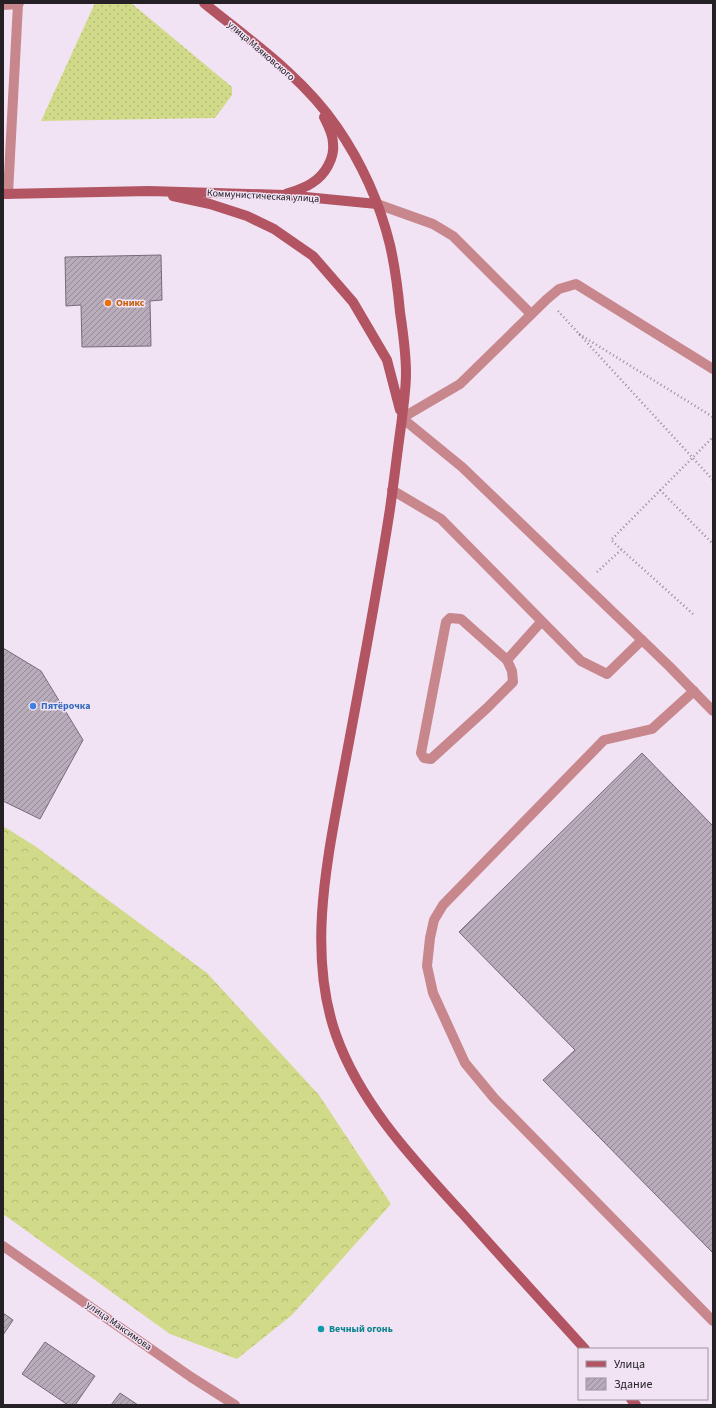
<svg xmlns="http://www.w3.org/2000/svg" width="716" height="1408" font-family="'Source Sans 3',sans-serif">
	<style>
		.grass { fill: url(#grass-dots) }
		.forest { fill: url(#forest-crowns) }
		.building { fill: url(#building-hatch); stroke: #776a79 }
		.lines { fill: none; stroke-linecap: round; stroke-linejoin: round }
		.path { stroke: #958b97; stroke-width: 2.5; stroke-dasharray: 1 3; stroke-linecap: butt }
		.lane { stroke: #c8878d; stroke-width: 10 }
		.street { stroke: #c8878d; stroke-width: 10 }
		.secondary { stroke: #b25461; stroke-width: 10 }
		.food-dot { fill: #e8710a; stroke: #f1e3f4; stroke-width: 1.5 }
		.shop-dot { fill: #3f7fe0; stroke: #f1e3f4; stroke-width: 1.5 }
		.culture-dot { fill: #0f9aa8; stroke: #f1e3f4; stroke-width: 1.5 }
		.labels { text-anchor: middle; dominant-baseline: central; stroke-width: 3; stroke-linejoin: round; paint-order: stroke }
		.street-label { font-size: 10px; fill: #252026; stroke: #f1e3f4 }
		.food-label { font-size: 10px; font-weight: bold; fill: #c56008; stroke: #f1e3f4; text-anchor: start }
		.shop-label { font-size: 10px; font-weight: bold; fill: #366cbe; stroke: #f1e3f4; text-anchor: start }
		.culture-label { font-size: 10px; font-weight: bold; fill: #0d838f; stroke: #f1e3f4; text-anchor: start }
	</style>
	<defs>
		<pattern id="grass-dots" width="8" height="8" patternUnits="userSpaceOnUse"><rect width="8" height="8" fill="#d1da88"/><path d="M2 2h.1M6 6h.1" fill="none" stroke="#b3bb75" stroke-width="1.8" stroke-linecap="round"/></pattern>
		<pattern id="forest-crowns" width="20" height="18" patternUnits="userSpaceOnUse"><rect width="20" height="18" fill="#d1da88"/><path d="M2 6a3 3 0 1 1 6 0M12 15a3 3 0 1 1 6 0" fill="none" stroke="#b3bb75"/></pattern>
		<pattern id="building-hatch" width="6" height="6" patternUnits="userSpaceOnUse"><rect width="6" height="6" fill="#b8abba"/><path d="M-1 1l2-2M0 6l6-6M5 7l2-2" fill="none" stroke="#958b97"/></pattern>
	</defs>
	<rect width="100%" height="100%" fill="#f1e3f4"/>
	<path class="grass" d="M95 3H131L232 87V95L215 118 41 121Z"/>
	<path class="forest" d="M3 826 35 846 207 973 319 1095 391 1204 292 1315 237 1359 170 1334 3 1214Z"/>
	<g class="building">
		<path d="M161 255 162 300 150 301 151 346 82 347 81 305 66 306 65 257Z"/>
		<path d="M3 648 41 671 83 740 40 819 3 801Z"/>
		<path d="M642 753 713 826V1253L543 1080 575 1050 459 932Z"/>
		<path d="M3 1313 13 1320 3 1335Z"/>
		<path d="M45 1342 95 1376 75 1405H68L22 1374Z"/>
		<path d="M120 1393 138 1405H111Z"/>
	</g>
	<g class="lines">
		<g class="path">
			<path d="M558 311 713 480"/>
			<path d="M579 334 713 417"/>
			<path d="M660 490 713 544"/>
			<path d="M597 572 621 550"/>
			<path d="M693 614 611 540 713 437"/>
		</g>
		<g class="lane">
			<path d="M3 5 18 4 19 3"/>
			<path d="M8 194 18 4"/>
			<path d="M377 204 433 224 453 236 531 314"/>
			<path d="M713 369 576 284 559 289 547 299 460 384 402 418 462 467 669 666 713 711"/>
			<path d="M392 490 441 519 581 661 607 674 642 640"/>
			<path d="M450 618 461 619 507 660 512 671 513 682 487 708 431 759 424 758 421 753 446 622Z"/>
			<path d="M507 660 541 622"/>
			<path d="M694 691 652 729 604 740 443 905 434 920 430 938 427 966 433 993 465 1063 494 1098 713 1321"/>
		</g>
		<path class="street" d="M3 1246 191 1377 235 1405"/>
		<g class="secondary">
			<path d="M204 3C251 41 303 77 337 127 361 162 380 204 390 245 395 267 398 290 400 312 403 332 406 353 406 373 406 390 403 409 401 426 397 454 394 481 390 509 376 599 359 689 342 779 327 861 307 953 336 1035 361 1105 414 1160 463 1214 503 1259 544 1304 585 1349"/>
			<path d="M3 194 149 191 285 195 377 204"/>
			<path d="M286 194C295 191 305 188 312 183 325 175 335 158 333 143 333 134 328 125 324 117"/>
			<path d="M173 196 210 204 247 216 274 229 313 256 353 302 387 360 400 410"/>
			<path d="M631 1399 636 1405"/>
		</g>
	</g>
	<circle class="food-dot" cx="108" cy="303" r="4"/>
	<circle class="shop-dot" cx="33" cy="706" r="4"/>
	<circle class="culture-dot" cx="321" cy="1329" r="4"/>
	<g class="labels">
		<g class="street-label">
			<text transform="translate(261 51) rotate(41)">улица Маяковского</text>
			<text transform="translate(263 196) rotate(3)">Коммунистическая улица</text>
			<text transform="translate(119 1326) rotate(35)">улица Максимова</text>
		</g>
		<g class="food-label">
			<text x="116" y="303">Оникс</text>
		</g>
		<g class="shop-label">
			<text x="41" y="706">Пятёрочка</text>
		</g>
		<g class="culture-label">
			<text x="329" y="1329">Вечный огонь</text>
		</g>
	</g>
	<rect width="716" height="1408" fill="none" stroke="#252026" stroke-width="8"/>
	<rect x="578" y="1348" width="130" height="52" fill="#f1e3f4" stroke="#9f95a2"/>
	<rect x="586" y="1361" width="20" height="6" fill="#b25461" stroke="#9f95a2"/>
	<text x="614" y="1368" font-size="12" fill="#252026">Улица</text>
	<rect x="586" y="1378" width="20" height="12" fill="url(#building-hatch)" stroke="#9f95a2"/>
	<text x="614" y="1388" font-size="12" fill="#252026">Здание</text>
</svg>
